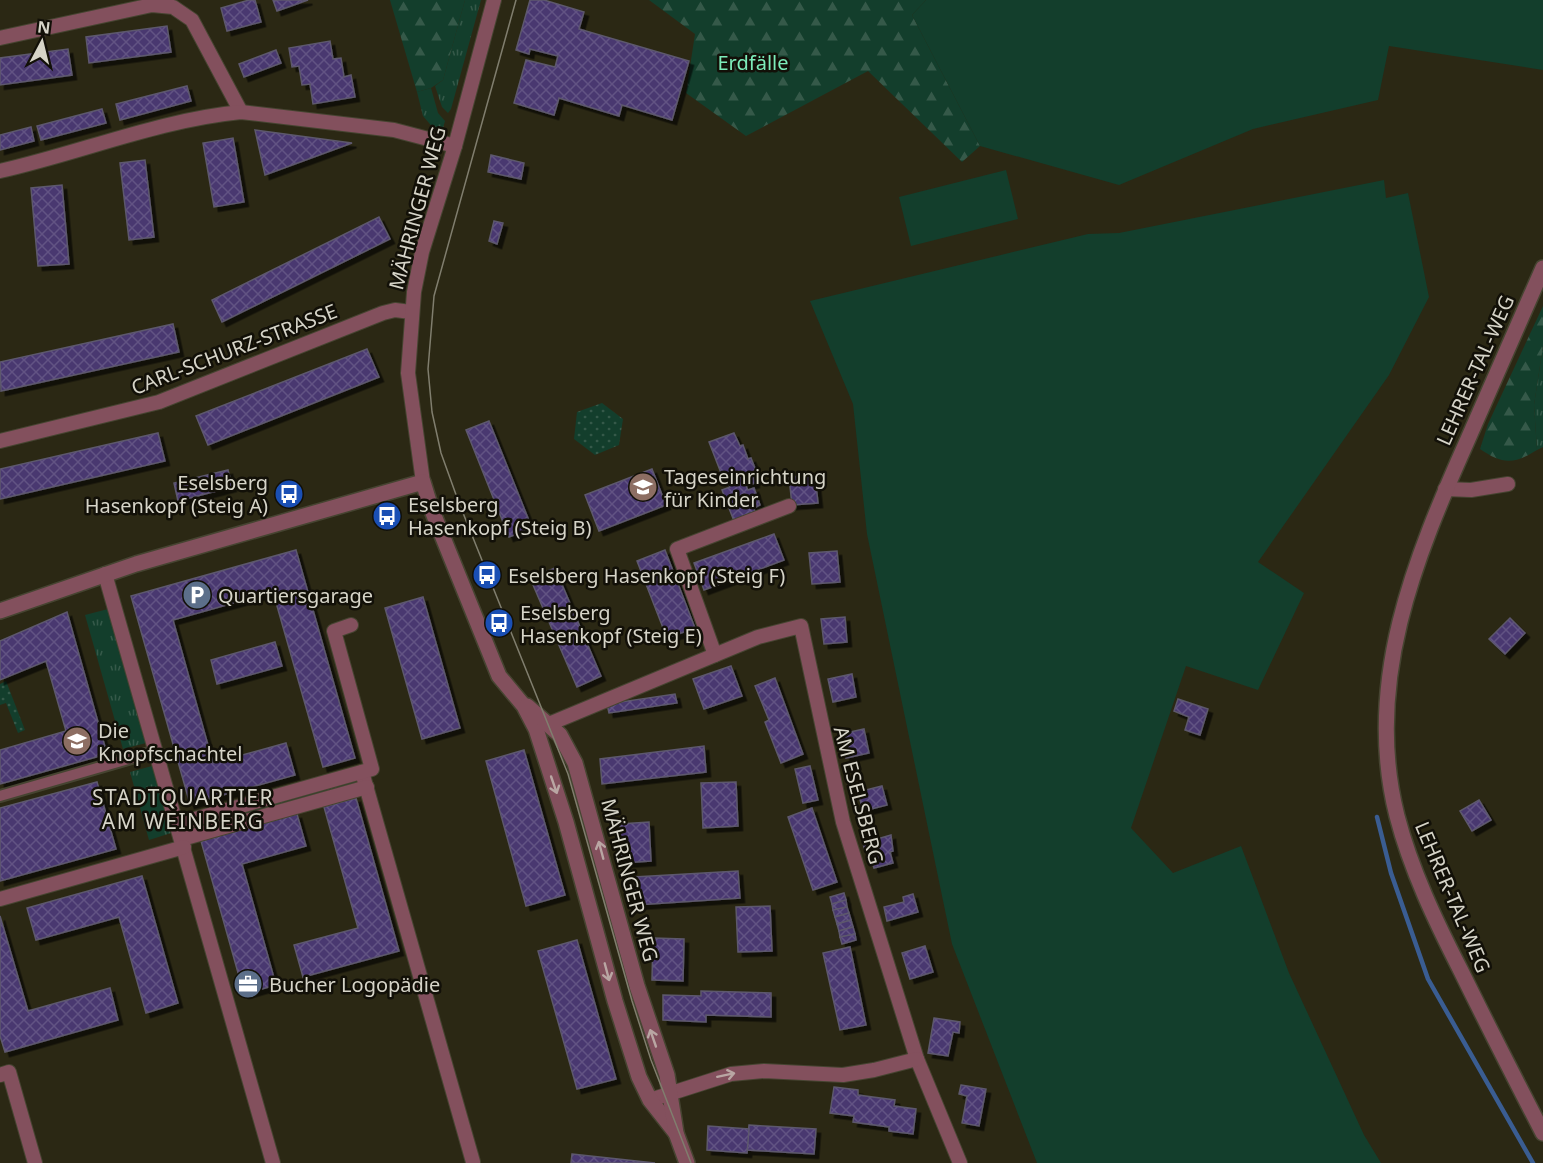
<svg xmlns="http://www.w3.org/2000/svg" width="1543" height="1163" font-family="'Noto Sans',sans-serif">
	<style>
		.grass { fill: url(#grass-tufts) }
		.forest { fill: url(#forest-firs) }
		.park { fill: url(#park-dots) }
		.garden { fill: #133e2c }
		.lines { fill: none; stroke-linecap: round; stroke-linejoin: round }
		.stream { stroke: #3a5d92; stroke-width: 4.5 }
		.building { fill: url(#building-cross-hatch); stroke: #5d586d; stroke-width: 1.5; filter: url(#shadow) }
		.pedestrian-casing { stroke: #464431; stroke-width: 14 }
		.minor-casing { stroke: #464431; stroke-width: 16 }
		.tertiary-casing { stroke: #464431; stroke-width: 18 }
		.pedestrian { stroke: #83505d; stroke-width: 10 }
		.minor { stroke: #83505d; stroke-width: 14 }
		.tertiary { stroke: #83505d; stroke-width: 15 }
		.tram { stroke: #807e6e; stroke-width: 1.5 }
		.oneway { stroke: #b9a6a3 }
		.labels { text-anchor: middle; dominant-baseline: central; stroke-width: 5; stroke-linejoin: round; paint-order: stroke }
		.park-label { font-size: 20px; fill: #7decba; stroke: #121008 }
		.street-label { font-size: 20px; fill: #d6d4c8; stroke: #121008 }
		.poi-label { font-size: 20px; fill: #d6d4c8; stroke: #121008; text-anchor: start }
		.neighbourhood-label { font-size: 21px; letter-spacing: 1.5px; fill: #d6d4c8; stroke: #121008 }
	</style>
	<defs>
		<pattern id="grass-tufts" width="24" height="20" patternUnits="userSpaceOnUse" patternTransform="scale(1.5)"><rect width="24" height="20" fill="#133e2c"/><path d="M3 7l-1-3M5 7V3M7 7l1-3M15 17l-1-3M17 17v-4M19 17l1-3" fill="none" stroke="#355949"/></pattern>
		<pattern id="forest-firs" width="22" height="20" patternUnits="userSpaceOnUse" patternTransform="scale(1.5)"><rect width="22" height="20" fill="#133e2c"/><path d="M5 1l3.5 6h-7zM16 11l3.5 6h-7z" fill="#355949"/></pattern>
		<pattern id="park-dots" width="8" height="8" patternUnits="userSpaceOnUse" patternTransform="scale(1.5)"><rect width="8" height="8" fill="#133e2c"/><path d="M2 2h.1M6 6h.1" fill="none" stroke="#355949" stroke-width="1.8" stroke-linecap="round"/></pattern>
		<pattern id="building-cross-hatch" width="8" height="8" patternUnits="userSpaceOnUse" patternTransform="scale(1.5)"><rect width="8" height="8" fill="#483770"/><path d="M0 0l8 8M0 8l8-8" fill="none" stroke="#625383"/></pattern>
		<filter id="shadow"><feDropShadow dx="4.5" dy="4.5" stdDeviation="0" flood-color="#0009"/></filter>
	</defs>
	<rect width="100%" height="100%" fill="#2b2814"/>
	<g class="grass">
		<path d="M465 0H481L451 109 448 113 442 107 435 86 443 80Z"/>
		<path d="M431 88 438 113 445 121 442 131 435 130 423 116 417 92Z"/>
		<path d="M1543 346V447L1537 450 1534 405Z"/>
		<path d="M108 609 146 743 123 749 85 615Z"/>
		<path d="M152 766 171 833 149 840 130 772Z"/>
		<path d="M354 775 357 789 199 833 195 820Z"/>
	</g>
	<g class="forest">
		<path d="M390 0H465L443 80 431 88 417 92Z"/>
		<path d="M649 0H926L912 15 980 146 962 162 868 71 746 136 686 93 695 34Z"/>
		<path d="M1543 306V346L1534 405 1537 450C1513 465 1502 464 1480 449L1488 424Z"/>
	</g>
	<g class="park">
		<path d="M602 403 623 419 619 445 595 455 574 439 577 412Z"/>
		<path d="M6 681 25 730 18 733 6 703 0 705V684Z"/>
	</g>
	<g class="garden">
		<path d="M926 0H1543V70L1389 46 1378 100 1253 129 1119 185 980 146 912 15Z"/>
		<path d="M1006 170 1018 219 911 246 899 197Z"/>
		<path d="M1384 180 1386 198 1408 193 1429 297 1389 375 1258 562 1304 593 1258 690 1186 666 1131 828 1173 873 1241 846 1289 973 1364 1135 1381 1163H1037L952 944 867 534 853 404 810 301 1088 234 1119 233Z"/>
	</g>
	<g class="lines">
		<path class="stream" d="M1377 817 1391 873 1428 979 1533 1163"/>
	</g>
	<g class="building">
		<path d="M249 0H255L261 22 227 31 221 8Z"/>
		<path d="M273 0H308L277 11Z"/>
		<path d="M530 0H544L584 12 579 29 689 61 672 120 622 105 619 116 559 98 554 115 514 103 526 60 555 67 558 56 530 49 529 54 516 50Z"/>
		<path d="M167 26 171 52 89 63 86 37Z"/>
		<path d="M330 41 333 59 341 58 344 77 351 75 355 97 313 104 310 84 302 85 299 66 292 67 289 48Z"/>
		<path d="M68 49 72 75 0 85V58Z"/>
		<path d="M276 50 281 63 244 77 239 64Z"/>
		<path d="M187 86 191 101 120 120 116 104Z"/>
		<path d="M102 109 106 123 41 140 37 126Z"/>
		<path d="M31 127 34 141 0 150V135Z"/>
		<path d="M255 130 352 143 265 175Z"/>
		<path d="M233 138 244 202 214 207 203 143Z"/>
		<path d="M491 155 524 163 521 179 488 172Z"/>
		<path d="M145 160 154 237 129 240 120 163Z"/>
		<path d="M62 185 69 264 38 266 31 188Z"/>
		<path d="M379 217 390 239 222 322 212 300Z"/>
		<path d="M494 221 503 223 497 244 489 241Z"/>
		<path d="M173 324 179 352 1 391 0 362Z"/>
		<path d="M367 349 379 377 208 445 196 416Z"/>
		<path d="M489 421 532 528 509 537 466 430Z"/>
		<path d="M158 433 165 461 0 499V469Z"/>
		<path d="M734 433 740 446 743 445 748 459 751 458 758 476 753 477 755 483 746 486 748 490 754 488 760 505 754 508 755 513 734 521 722 490 730 487 726 477 723 478 709 442Z"/>
		<path d="M652 469 666 505 599 531 585 495Z"/>
		<path d="M228 470 232 487 178 501 174 483Z"/>
		<path d="M815 475 818 503 792 505 789 477Z"/>
		<path d="M774 534 784 560 704 590 694 563Z"/>
		<path d="M296 550 355 758 323 767 273 592 173 620 213 763 286 743 295 775 190 804 131 596Z"/>
		<path d="M665 550 695 628 667 638 637 561Z"/>
		<path d="M837 551 840 582 812 584 809 553Z"/>
		<path d="M555 568 601 676 577 687 530 578Z"/>
		<path d="M423 597 460 728 422 739 385 608Z"/>
		<path d="M67 612 107 754 0 784V750L66 731 46 661 0 680V641Z"/>
		<path d="M845 617 847 642 824 644 821 619Z"/>
		<path d="M1510 618 1525 633 1505 654 1489 639Z"/>
		<path d="M275 642 282 666 217 684 211 660Z"/>
		<path d="M731 666 742 696 704 709 693 679Z"/>
		<path d="M852 674 856 697 833 702 828 679Z"/>
		<path d="M775 678 803 754 781 763 765 722 769 720 755 686Z"/>
		<path d="M675 694 677 703 609 713 607 704Z"/>
		<path d="M1178 699 1208 709 1200 735 1185 730 1189 717 1174 711Z"/>
		<path d="M864 729 869 753 846 758 841 734Z"/>
		<path d="M704 746 706 772 602 784 600 759Z"/>
		<path d="M524 750 565 895 526 906 486 761Z"/>
		<path d="M810 766 818 800 803 803 795 769Z"/>
		<path d="M97 782 116 849 0 881V808Z"/>
		<path d="M736 782 738 826 703 828 701 783Z"/>
		<path d="M882 786 887 805 863 811 858 792Z"/>
		<path d="M356 798 399 951 303 977 294 945 358 928 324 807Z"/>
		<path d="M1479 800 1491 820 1472 831 1460 811Z"/>
		<path d="M812 808 837 882 813 890 788 817Z"/>
		<path d="M297 814 306 846 242 864 276 985 244 994 201 841Z"/>
		<path d="M649 822 651 861 622 863 620 824Z"/>
		<path d="M891 835 893 851 890 852 893 863 874 868 868 850 865 851 863 843Z"/>
		<path d="M738 871 740 898 636 905 634 877Z"/>
		<path d="M142 876 178 1003 146 1013 119 917 36 940 27 908Z"/>
		<path d="M844 893 846 900 832 904 830 897Z"/>
		<path d="M913 894 918 912 887 921 884 907 904 902 903 897Z"/>
		<path d="M846 900 847 907 833 910 832 904Z"/>
		<path d="M770 906 772 951 738 952 736 907Z"/>
		<path d="M847 907 849 913 835 917 833 910Z"/>
		<path d="M849 913 851 920 837 924 835 917Z"/>
		<path d="M0 916 28 1011 110 988 118 1020 5 1052 0 1036Z"/>
		<path d="M851 920 853 927 839 931 837 924Z"/>
		<path d="M853 927 855 934 840 937 839 931Z"/>
		<path d="M855 934 856 940 842 944 840 937Z"/>
		<path d="M653 938 684 939 683 981 652 980Z"/>
		<path d="M577 940 616 1079 577 1089 538 951Z"/>
		<path d="M925 946 933 972 910 979 902 953Z"/>
		<path d="M850 947 866 1025 840 1030 823 953Z"/>
		<path d="M701 991 771 993V1017L706 1015V1022L663 1020V995L701 996Z"/>
		<path d="M934 1018 960 1022 959 1033 953 1032 948 1056 928 1053Z"/>
		<path d="M961 1085 986 1089 979 1126 962 1123 967 1096 959 1094Z"/>
		<path d="M834 1087 858 1090V1095L895 1100 894 1106 916 1109 913 1134 889 1131V1127L853 1122 854 1116 830 1113Z"/>
		<path d="M749 1125 816 1129 814 1154 747 1150Z"/>
		<path d="M708 1126 749 1129 747 1153 707 1150Z"/>
		<path d="M572 1154 655 1163H571Z"/>
	</g>
	<g class="lines">
		<g class="pedestrian-casing">
			<path id="pedestrian" d="M0 796 156 751"/>
		</g>
		<g class="minor-casing">
			<g id="minor">
				<path d="M0 38 152 5 173 7 192 20 241 112"/>
				<path d="M0 171C80 153 159 120 241 112L394 130 455 146"/>
				<path d="M0 441 159 402 383 313 395 310 411 312"/>
				<path d="M423 482 408 373 414 292 422 252 455 146 494 0"/>
				<path d="M1445 489 1471 490 1508 484"/>
				<path d="M105 574 273 1163"/>
				<path d="M715 655 677 549 789 506"/>
				<path d="M549 724 758 637 801 626 843 822 917 1059 960 1163"/>
				<path d="M362 772 473 1162"/>
				<path d="M177 824 372 769 334 631 351 625"/>
				<path d="M182 839 367 787"/>
				<path d="M0 899 184 847"/>
				<path d="M0 1075 9 1072 35 1163"/>
				<path d="M650 1100 731 1074 764 1071 843 1075 874 1070 917 1059"/>
			</g>
		</g>
		<g class="tertiary-casing">
			<g id="tertiary">
				<path d="M1543 268C1518 325 1493 382 1468 439 1415 558 1363 683 1397 816 1411 870 1436 922 1461 971 1488 1026 1515 1079 1543 1133"/>
				<path d="M0 611 136 564 423 482 431 508 499 676 524 706 536 729 566 822 615 1001 639 1077 650 1100 676 1133"/>
				<path d="M527 706 560 735 575 763 637 986 667 1075 676 1133 687 1163"/>
			</g>
		</g>
		<use href="#pedestrian" class="pedestrian"/>
		<use href="#minor" class="minor"/>
		<use href="#tertiary" class="tertiary"/>
		<path class="tram" d="M516 0 434 296 428 369 432 412 441 453 459 503 568 774 632 1001 651 1060 691 1163"/>
	</g>
	<defs><path id="oneway-shaft" d="M-6 0H5M1.5-3L5.5 0L1.5 3" fill="none" stroke-width="1.6" stroke-linecap="round" stroke-linejoin="round" transform="scale(1.5)"/></defs>
	<g class="oneway">
		<use href="#oneway-shaft" transform="translate(554 785) rotate(71)"/>
		<use href="#oneway-shaft" transform="translate(601 850) rotate(-105)"/>
		<use href="#oneway-shaft" transform="translate(607 972) rotate(75)"/>
		<use href="#oneway-shaft" transform="translate(653 1038) rotate(-109)"/>
		<use href="#oneway-shaft" transform="translate(726 1075) rotate(-12)"/>
	</g>
	<defs>
		<g id="school-disc" transform="scale(1.5)"><circle r="9.5" fill="#8d6e63" stroke="#121008"/><path d="M0-5L7-2L0 1L-7-2ZM-4 1L0 2.5L4 1V4Q0 6-4 4Z" fill="#fff"/></g>
		<g id="bus-disc" transform="scale(1.5)"><circle r="9.5" fill="#1a4fb4" stroke="#121008"/><path d="M-5-6H5V4H4V6H2V4H-2V6H-4V4H-5ZM-3.5-4V0h7V-4ZM-3.5 1.2v1.5H-2V1.2ZM2 1.2v1.5H3.5V1.2Z" fill="#fff"/></g>
		<g id="parking-disc" transform="scale(1.5)"><circle r="9.5" fill="#5c6f8a" stroke="#121008"/><path d="M-3.5-5.5H1a3.5 3.5 0 0 1 0 7H-1V5.5H-3.5ZM-1-3.4V-.6H.8a1.4 1.4 0 0 0 0-2.8Z" fill="#fff"/></g>
		<g id="office-disc" transform="scale(1.5)"><circle r="9.5" fill="#5c6f8a" stroke="#121008"/><path d="M-6-3h4V-5.5h4V-3h4V5H-6ZM-1-4.5V-3h2v-1.5ZM-6 0V1H6V0Z" fill="#fff"/></g>
	</defs>
	<g fill-rule="evenodd">
		<use href="#school-disc" x="643" y="487"/>
		<use href="#bus-disc" x="289" y="494"/>
		<use href="#bus-disc" x="387" y="516"/>
		<use href="#bus-disc" x="487" y="575"/>
		<use href="#parking-disc" x="197" y="595"/>
		<use href="#bus-disc" x="499" y="623"/>
		<use href="#school-disc" x="77" y="741"/>
		<use href="#office-disc" x="248" y="984"/>
	</g>
	<g class="labels">
		<g class="park-label">
			<text x="753" y="62">Erdfälle</text>
		</g>
		<g class="street-label">
			<text transform="translate(417 208) rotate(-75)">MÄHRINGER WEG</text>
			<text transform="translate(234 349) rotate(-21)">CARL-SCHURZ-STRASSE</text>
			<text transform="translate(1475 370) rotate(-66)">LEHRER-TAL-WEG</text>
			<text transform="translate(859 795) rotate(75)">AM ESELSBERG</text>
			<text transform="translate(630 880) rotate(75)">MÄHRINGER WEG</text>
			<text transform="translate(1453 897) rotate(67)">LEHRER-TAL-WEG</text>
		</g>
		<g class="poi-label">
			<text x="664" y="476">Tageseinrichtung<tspan x="664" dy="23">für Kinder</tspan></text>
			<text x="268" y="482" text-anchor="end">Eselsberg<tspan x="268" dy="23">Hasenkopf (Steig A)</tspan></text>
			<text x="408" y="504">Eselsberg<tspan x="408" dy="23">Hasenkopf (Steig B)</tspan></text>
			<text x="508" y="575">Eselsberg Hasenkopf (Steig F)</text>
			<text x="218" y="595">Quartiersgarage</text>
			<text x="520" y="612">Eselsberg<tspan x="520" dy="23">Hasenkopf (Steig E)</tspan></text>
			<text x="98" y="730">Die<tspan x="98" dy="23">Knopfschachtel</tspan></text>
			<text x="269" y="984">Bucher Logopädie</text>
		</g>
		<g class="neighbourhood-label">
			<text x="183" y="797">STADTQUARTIER<tspan x="183" dy="24">AM WEINBERG</tspan></text>
		</g>
	</g>
	<g transform="translate(42 42) rotate(7)" stroke="#121008" stroke-width="4.5" paint-order="stroke">
	<path d="M0-4.5L10 22L0 15L-10 22Z" fill="#d6d4c8"/>
	<text y="-9" font-size="16" font-weight="bold" text-anchor="middle" fill="#d6d4c8">N</text>
	</g>
</svg>
